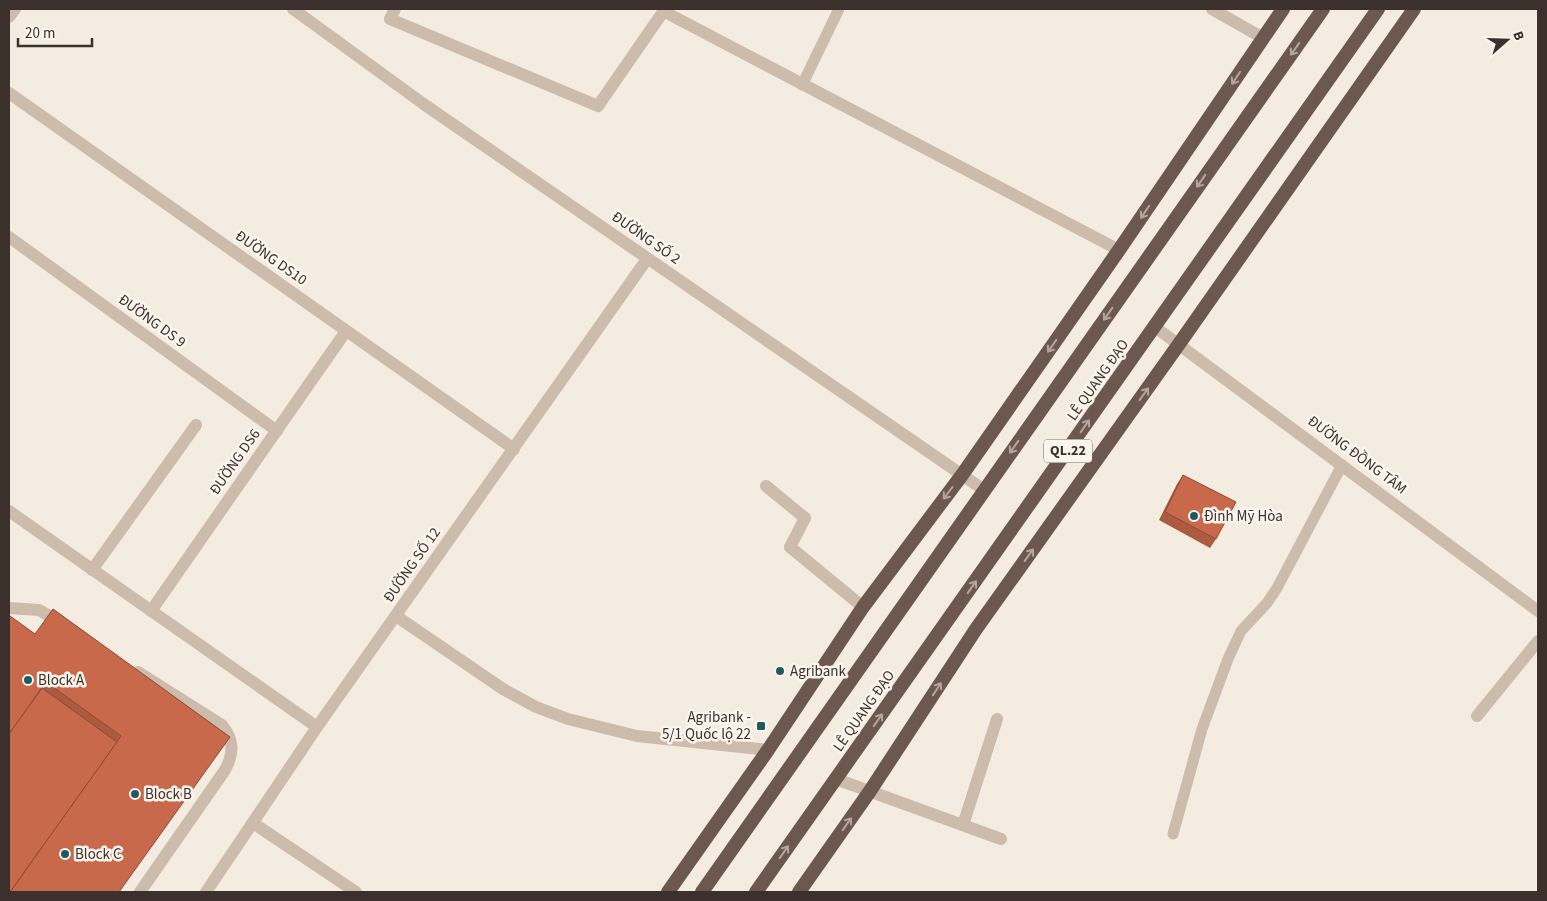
<svg xmlns="http://www.w3.org/2000/svg" width="1547" height="901" font-family="'Source Sans 3',sans-serif">
	<style>
		.lines { fill: none; stroke-linecap: round; stroke-linejoin: round }
		.service { stroke: #cdbbac; stroke-width: 11 }
		.minor { stroke: #cdbbac; stroke-width: 12 }
		.trunk { stroke: #6c584f; stroke-width: 14 }
		.wall { fill: #ac5a40 }
		.building { fill: #c8694b; stroke: #8c4a34 }
		.oneway { stroke: #b4a69e }
		.poi-dot { fill: #1f5a5e; stroke: #fbf5ee; stroke-width: 2 }
		.labels { text-anchor: middle; dominant-baseline: central; stroke-width: 5; stroke-linejoin: round; paint-order: stroke }
		.shield { fill: #fbf5ee; stroke: #756b66; stroke-width: 1 }
		.shield-label { font-size: 14px; font-weight: bold; fill: #3b302b }
		.street-label { font-size: 15px; fill: #3b302b; stroke: #fbf5ee }
		.poi-label { font-size: 15px; fill: #3b302b; stroke: #fbf5ee; text-anchor: start }
	</style>
	<rect width="100%" height="100%" fill="#f4ebe1"/>
	<g class="lines">
		<g class="service">
			<path d="M802 85 839 9"/>
			<path d="M1173 834 1202 729 1228 659 1241 631 1267 603 1277 588 1342 465"/>
		</g>
		<g class="minor">
			<path d="M293 9 425 105 984 490"/>
			<path d="M395 9 390 19 598 106 665 9"/>
			<path d="M1212 9 1263 38"/>
			<path d="M663 11 1119 250"/>
			<path d="M9 17 15 9"/>
			<path d="M9 93 514 449"/>
			<path d="M9 237 277 431"/>
			<path d="M1155 327 1538 611"/>
			<path d="M766 486 805 518 790 547 863 607"/>
			<path d="M9 511 317 727"/>
			<path d="M92 570 196 425"/>
			<path d="M9 608 39 610 62 623"/>
			<path d="M151 611 346 331"/>
			<path d="M396 616 503 689 536 707 568 719 637 736 768 750"/>
			<path d="M138 672 222 725C234 740 234 753 225 770L140 892"/>
			<path d="M1477 716 1538 641"/>
			<path d="M836 779 1001 839"/>
			<path d="M253 823 356 892"/>
			<path d="M963 825 997 719"/>
			<path d="M206 892 317 727 647 259"/>
		</g>
		<g class="trunk">
			<path d="M668 892 768 750 863 607 962 475 1119 250 1283 9"/>
			<path d="M702 892 1323 9"/>
			<path d="M756 892 1378 9"/>
			<path d="M799 892 870 791 976 629 1179 344 1414 9"/>
		</g>
	</g>
	<g class="wall">
		<path d="M1183 475 1216 539 1210 548 1159 520 1177 484Z"/>
		<path d="M35 634 230 737 9 892Z"/>
	</g>
	<g class="building">
		<path d="M1183 475 1236 502 1216 539 1165 512Z"/>
		<path d="M53 609 230 737 119 892H10L121 736 46 682 9 734V618L10 616 35 634Z"/>
		<path d="M42 688 117 742 10 892H9V734Z"/>
	</g>
	<defs><path id="oneway-shaft" d="M-6 0H5M1.5-3L5.5 0L1.5 3" fill="none" stroke-width="1.6" stroke-linecap="round" stroke-linejoin="round" transform="scale(1.25)"/></defs>
	<g class="oneway">
		<use href="#oneway-shaft" transform="translate(1295 49) rotate(125)"/>
		<use href="#oneway-shaft" transform="translate(1236 78) rotate(124)"/>
		<use href="#oneway-shaft" transform="translate(1201 181) rotate(125)"/>
		<use href="#oneway-shaft" transform="translate(1145 212) rotate(124)"/>
		<use href="#oneway-shaft" transform="translate(1108 314) rotate(125)"/>
		<use href="#oneway-shaft" transform="translate(1052 346) rotate(125)"/>
		<use href="#oneway-shaft" transform="translate(1144 394) rotate(-54)"/>
		<use href="#oneway-shaft" transform="translate(1085 426) rotate(-55)"/>
		<use href="#oneway-shaft" transform="translate(1014 447) rotate(125)"/>
		<use href="#oneway-shaft" transform="translate(948 493) rotate(127)"/>
		<use href="#oneway-shaft" transform="translate(1029 555) rotate(-54)"/>
		<use href="#oneway-shaft" transform="translate(972 587) rotate(-55)"/>
		<use href="#oneway-shaft" transform="translate(937 689) rotate(-57)"/>
		<use href="#oneway-shaft" transform="translate(878 720) rotate(-55)"/>
		<use href="#oneway-shaft" transform="translate(847 824) rotate(-55)"/>
		<use href="#oneway-shaft" transform="translate(784 852) rotate(-55)"/>
	</g>
	<g class="poi-dot">
		<circle cx="1194" cy="516" r="5"/>
		<circle cx="780" cy="671" r="5"/>
		<circle cx="28" cy="680" r="5"/>
		<rect x="756" y="721" width="10" height="10" rx="2.5"/>
		<circle cx="135" cy="794" r="5"/>
		<circle cx="65" cy="854" r="5"/>
	</g>
	<g class="labels">
		<rect class="shield" x="1044" y="439.5" width="48" height="23" rx="4"/>
		<g class="shield-label">
			<text x="1068" y="451">QL.22</text>
		</g>
		<g class="street-label">
			<text transform="translate(646 238) rotate(35)">ĐƯỜNG SỐ 2</text>
			<text transform="translate(271 258) rotate(35)">ĐƯỜNG DS10</text>
			<text transform="translate(152 321) rotate(36)">ĐƯỜNG DS 9</text>
			<text transform="translate(1098 380) rotate(-55)">LÊ QUANG ĐẠO</text>
			<text transform="translate(1357 455) rotate(37)">ĐƯỜNG ĐỒNG TÂM</text>
			<text transform="translate(235 462) rotate(-55)">ĐƯỜNG DS6</text>
			<text transform="translate(412 565) rotate(-55)">ĐƯỜNG SỐ 12</text>
			<text transform="translate(864 711) rotate(-55)">LÊ QUANG ĐẠO</text>
		</g>
		<g class="poi-label">
			<text x="1204" y="516">Đình Mỹ Hòa</text>
			<text x="790" y="671">Agribank</text>
			<text x="38" y="680">Block A</text>
			<text x="751" y="717" text-anchor="end">Agribank -<tspan x="751" dy="17">5/1 Quốc lộ 22</tspan></text>
			<text x="145" y="794">Block B</text>
			<text x="75" y="854">Block C</text>
		</g>
	</g>
	<rect width="1547" height="901" fill="none" stroke="#3b302b" stroke-width="20"/>
	<g transform="translate(1507 40) rotate(70)" stroke="#fbf5ee" stroke-width="4" paint-order="stroke">
	<path d="M0-4L9 19L0 12L-9 19Z" fill="#3b302b"/>
	<text y="-8" font-size="14" font-weight="bold" text-anchor="middle" fill="#3b302b">B</text>
	</g>
	<path d="M18 38v8h74v-8" fill="none" stroke="#3b302b" stroke-width="2.5"/>
	<text x="25" y="38" font-size="15" fill="#3b302b" stroke="#fbf5ee" stroke-width="4" paint-order="stroke">20 m</text>
</svg>
